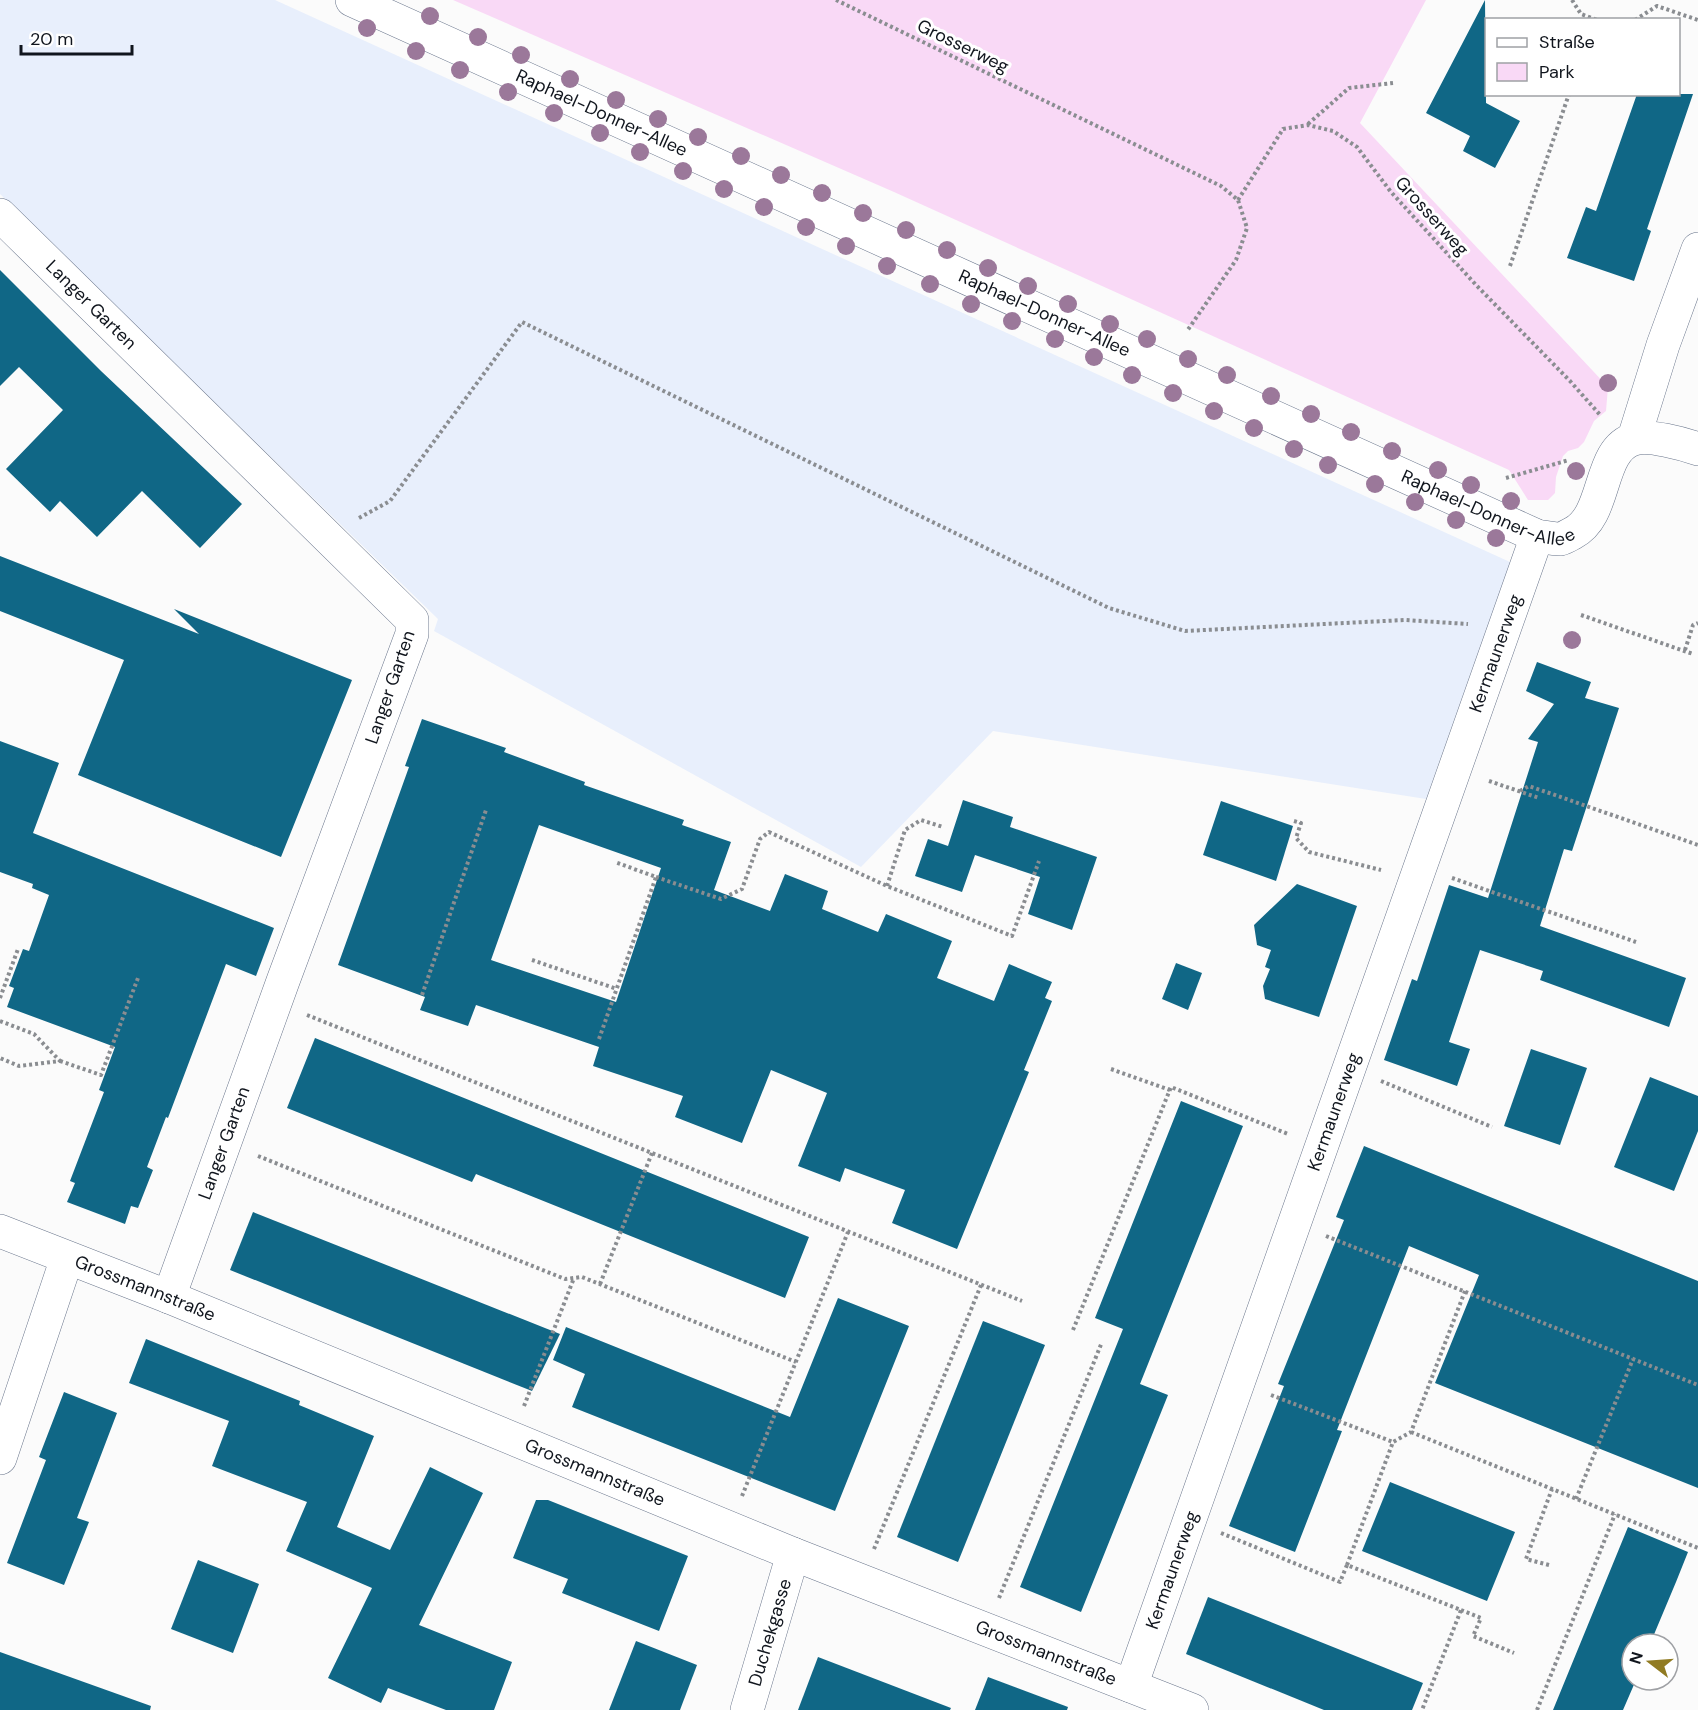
<svg xmlns="http://www.w3.org/2000/svg" width="1698" height="1710" font-family="'DM Sans',sans-serif">
	<style>
		.built { fill: #e8effc }
		.green { fill: #f9d9f6 }
		.building { fill: #106786; fill-rule: evenodd }
		.lines { fill: none; stroke-linecap: round; stroke-linejoin: round }
		.minor-casing { stroke: #6a768c; stroke-width: 34 }
		.path { stroke: #8a8d91; stroke-width: 4; stroke-dasharray: 3 3; stroke-linecap: butt }
		.minor { stroke: #fff; stroke-width: 33 }
		.tree { fill: #9b789a }
		.labels { text-anchor: middle; dominant-baseline: central; stroke-width: 6; stroke-linejoin: round; paint-order: stroke }
		.street-label { font-size: 18px; fill: #10151d; stroke: #fff }
	</style>
	<rect width="100%" height="100%" fill="#fbfbfb"/>
	<path class="built" d="M0 0H275L1510 562 1426 799 993 731 861 867 434 631 438 619 0 194Z"/>
	<path class="green" d="M453 0H1426L1360 123 1608 387 1606 411 1594 421 1584 442 1578 448 1568 451 1563 456 1556 477 1555 493 1548 500H1528L1509 470 894 192Z"/>
	<g class="building">
		<path d="M1485 0 1486 103 1520 121 1495 168 1463 151 1470 136 1426 113Z"/>
		<path d="M1637 94H1693L1647 229 1651 231 1634 281 1567 258 1586 207 1596 211Z"/>
		<path d="M0 270 101 371 242 504 200 548 142 491 97 537 60 501 50 512 6 469 63 410 19 367 0 386Z"/>
		<path d="M0 556 199 634 174 609 352 680 281 857 78 775 124 660 0 611Z"/>
		<path d="M1537 662 1591 682 1585 698 1619 708 1572 851 1564 849 1540 926 1686 978 1669 1027 1540 980 1543 971 1480 950 1449 1042 1470 1049 1457 1086 1384 1060 1412 979 1417 981 1449 885 1488 898 1538 742 1528 739 1554 704 1526 691Z"/>
		<path d="M422 719 506 748 504 752 585 782 584 785 684 820 682 825 731 842 714 890 770 911 785 874 828 891 822 909 878 932 886 914 952 941 937 978 994 1001 1009 964 1052 982 1045 998 1052 1001 1024 1070 1029 1072 957 1249 892 1223 905 1190 845 1168 840 1182 798 1166 827 1093 771 1070 742 1143 675 1117 683 1096 593 1066 599 1047 476 1005 468 1026 420 1010 425 997 338 965 409 767 405 766ZM539 825 661 868 616 1002 491 960Z"/>
		<path d="M0 741 59 763 33 833 274 928 256 976 226 964 168 1118 166 1117 147 1167 153 1170 138 1208 131 1206 125 1224 67 1202 75 1183 70 1181 104 1092 99 1090 115 1047 7 1007 14 988 9 986 23 949 29 951 49 895 32 888 33 884 0 872Z"/>
		<path d="M963 800 1013 817 1010 827 1097 857 1072 930 1028 914 1040 877 975 855 962 892 915 876 928 839 948 846Z"/>
		<path d="M1221 801 1293 826 1276 881 1203 855Z"/>
		<path d="M1297 884 1357 906 1319 1017 1265 999 1263 986 1270 969 1265 967 1271 950 1257 945 1254 925Z"/>
		<path d="M1176 963 1202 973 1188 1010 1162 999Z"/>
		<path d="M315 1038 809 1237 785 1298 476 1174 472 1182 287 1108Z"/>
		<path d="M1531 1049 1587 1068 1560 1145 1504 1126Z"/>
		<path d="M1650 1077 1698 1096V1131L1674 1191 1614 1167Z"/>
		<path d="M1181 1101 1243 1126 1140 1384 1168 1395 1081 1612 1020 1587 1123 1329 1095 1318Z"/>
		<path d="M1364 1146 1698 1281V1488L1435 1383 1479 1275 1409 1246 1337 1430 1342 1431 1295 1552 1229 1526 1284 1386 1278 1384 1344 1220 1336 1217Z"/>
		<path d="M253 1212 560 1334 532 1391 230 1270Z"/>
		<path d="M838 1298 909 1326 835 1511 572 1407 585 1374 553 1360 566 1327 790 1417Z"/>
		<path d="M983 1321 1045 1345 958 1562 897 1537Z"/>
		<path d="M146 1339 300 1401 299 1405 374 1436 337 1527 390 1550 430 1467 483 1493 419 1625 512 1662 494 1710H446L388 1688 381 1703 328 1678 372 1588 286 1551 307 1502 212 1466 229 1421 129 1383Z"/>
		<path d="M64 1392 117 1413 77 1518 89 1522 64 1585 7 1563 46 1460 39 1457Z"/>
		<path d="M1390 1482 1515 1532 1487 1601 1362 1551Z"/>
		<path d="M536 1500H548L688 1556 659 1631 562 1593 568 1579 513 1558Z"/>
		<path d="M1628 1527 1688 1552 1676 1582 1650 1644H1632V1680H1636L1623 1710H1553Z"/>
		<path d="M198 1560 259 1584 233 1653 171 1629Z"/>
		<path d="M1208 1597 1423 1683 1412 1710H1324L1186 1654Z"/>
		<path d="M636 1641 697 1665 680 1710H609Z"/>
		<path d="M0 1652 151 1706 150 1710H0Z"/>
		<path d="M818 1657 951 1708 950 1710H798Z"/>
		<path d="M988 1677 1068 1707 1067 1710H975Z"/>
	</g>
	<g class="lines">
		<g class="minor-casing">
			<g id="minor">
				<path id="s1" d="M352 0 1537 536C1544 537 1553 539 1560 539 1565 538 1569 535 1573 533 1608 515 1597 450 1634 439 1648 434 1684 444 1698 449"/>
				<path id="s2" d="M0 215 412 620V634L283 981 169 1297"/>
				<path d="M1634 438 1663 345 1698 249"/>
				<path id="s3" d="M0 1231 169 1297 793 1554 1192 1710"/>
				<path d="M0 1458 67 1258"/>
				<path id="s4" d="M1131 1686 1537 536"/>
				<path id="s5" d="M747 1710 793 1554"/>
			</g>
		</g>
		<g class="path">
			<path d="M836 0 1221 186 1238 200 1247 228 1236 260 1187 331"/>
			<path d="M1572 0 1581 14 1597 20"/>
			<path d="M1635 20 1657 6 1698 20"/>
			<path d="M1308 124 1349 88 1393 83"/>
			<path d="M1238 200 1283 129 1308 125 1333 131 1357 147 1391 192 1477 286 1570 381 1601 416"/>
			<path d="M1510 266 1569 94"/>
			<path d="M1506 478 1569 460"/>
			<path d="M359 518 390 501 522 322 1109 608 1185 631 1405 620 1468 624"/>
			<path d="M1581 615 1693 654"/>
			<path d="M1685 650 1693 625 1698 623"/>
			<path d="M1489 781 1539 798"/>
			<path d="M1520 791 1529 786 1698 845"/>
			<path d="M1294 821 1301 823 1296 838 1309 852 1381 870"/>
			<path d="M656 877 721 899 742 889 760 839 769 832 887 886 1012 936 1039 861"/>
			<path d="M1452 878 1636 942"/>
			<path d="M887 886 905 830 921 820 943 827"/>
			<path d="M532 960 617 989"/>
			<path d="M422 995 486 810"/>
			<path d="M0 998 18 949"/>
			<path d="M307 1015 1022 1301"/>
			<path d="M0 1021 34 1034 60 1061 19 1066 0 1058"/>
			<path d="M599 1039 656 877 615 862"/>
			<path d="M60 1061 101 1075 138 978"/>
			<path d="M1111 1069 1170 1090"/>
			<path d="M1381 1081 1492 1127"/>
			<path d="M258 1156 565 1279 582 1277 796 1362"/>
			<path d="M1326 1236 1698 1385"/>
			<path d="M600 1284 652 1153"/>
			<path d="M1073 1330 1171 1087 1288 1134"/>
			<path d="M1271 1395 1393 1442"/>
			<path d="M524 1406 574 1278"/>
			<path d="M1411 1432 1698 1548"/>
			<path d="M742 1496 848 1232"/>
			<path d="M1576 1499 1633 1359"/>
			<path d="M1221 1533 1340 1582 1347 1565 1461 1610 1422 1710"/>
			<path d="M874 1549 981 1285"/>
			<path d="M1347 1565 1393 1442 1411 1432 1465 1291"/>
			<path d="M1549 1565 1526 1559 1552 1489"/>
			<path d="M999 1598 1102 1342"/>
			<path d="M1461 1610 1481 1618 1473 1636 1514 1653"/>
			<path d="M1537 1710 1615 1514"/>
		</g>
		<use href="#minor" class="minor"/>
	</g>
	<g class="tree">
		<circle cx="430" cy="16" r="9"/>
		<circle cx="367" cy="28" r="9"/>
		<circle cx="478" cy="37" r="9"/>
		<circle cx="416" cy="51" r="9"/>
		<circle cx="521" cy="55" r="9"/>
		<circle cx="460" cy="70" r="9"/>
		<circle cx="570" cy="79" r="9"/>
		<circle cx="508" cy="92" r="9"/>
		<circle cx="616" cy="100" r="9"/>
		<circle cx="554" cy="113" r="9"/>
		<circle cx="658" cy="119" r="9"/>
		<circle cx="600" cy="133" r="9"/>
		<circle cx="698" cy="137" r="9"/>
		<circle cx="640" cy="152" r="9"/>
		<circle cx="741" cy="156" r="9"/>
		<circle cx="683" cy="171" r="9"/>
		<circle cx="781" cy="175" r="9"/>
		<circle cx="724" cy="189" r="9"/>
		<circle cx="822" cy="193" r="9"/>
		<circle cx="764" cy="207" r="9"/>
		<circle cx="863" cy="213" r="9"/>
		<circle cx="806" cy="227" r="9"/>
		<circle cx="906" cy="230" r="9"/>
		<circle cx="846" cy="246" r="9"/>
		<circle cx="947" cy="250" r="9"/>
		<circle cx="887" cy="266" r="9"/>
		<circle cx="988" cy="268" r="9"/>
		<circle cx="930" cy="284" r="9"/>
		<circle cx="1028" cy="286" r="9"/>
		<circle cx="971" cy="304" r="9"/>
		<circle cx="1068" cy="304" r="9"/>
		<circle cx="1012" cy="321" r="9"/>
		<circle cx="1110" cy="324" r="9"/>
		<circle cx="1055" cy="339" r="9"/>
		<circle cx="1147" cy="339" r="9"/>
		<circle cx="1094" cy="357" r="9"/>
		<circle cx="1188" cy="359" r="9"/>
		<circle cx="1132" cy="375" r="9"/>
		<circle cx="1227" cy="375" r="9"/>
		<circle cx="1608" cy="383" r="9"/>
		<circle cx="1173" cy="393" r="9"/>
		<circle cx="1271" cy="396" r="9"/>
		<circle cx="1214" cy="411" r="9"/>
		<circle cx="1311" cy="414" r="9"/>
		<circle cx="1254" cy="428" r="9"/>
		<circle cx="1351" cy="432" r="9"/>
		<circle cx="1294" cy="449" r="9"/>
		<circle cx="1392" cy="451" r="9"/>
		<circle cx="1328" cy="465" r="9"/>
		<circle cx="1438" cy="470" r="9"/>
		<circle cx="1576" cy="471" r="9"/>
		<circle cx="1375" cy="484" r="9"/>
		<circle cx="1471" cy="485" r="9"/>
		<circle cx="1511" cy="501" r="9"/>
		<circle cx="1415" cy="502" r="9"/>
		<circle cx="1456" cy="520" r="9"/>
		<circle cx="1496" cy="538" r="9"/>
		<circle cx="1572" cy="640" r="9"/>
	</g>
	<g class="labels">
		<g class="street-label">
			<text transform="translate(963 46) rotate(26)">Grosserweg</text>
			<text stroke="none"><textPath href="#s1" startOffset="274">Raphael-Donner-Allee</textPath></text>
			<text transform="translate(1432 216) rotate(48)">Grosserweg</text>
			<text stroke="none"><textPath href="#s2" startOffset="128">Langer Garten</textPath></text>
			<text stroke="none"><textPath href="#s1" startOffset="760">Raphael-Donner-Allee</textPath></text>
			<text stroke="none"><textPath href="#s1" startOffset="1246">Raphael-Donner-Allee</textPath></text>
			<text stroke="none"><textPath href="#s4" startOffset="1095">Kermaunerweg</textPath></text>
			<text transform="translate(390 687) rotate(-71)">Langer Garten</text>
			<text stroke="none"><textPath href="#s4" startOffset="609">Kermaunerweg</textPath></text>
			<text transform="translate(224 1143) rotate(-70)">Langer Garten</text>
			<text stroke="none"><textPath href="#s3" startOffset="156">Grossmannstraße</textPath></text>
			<text stroke="none"><textPath href="#s3" startOffset="642">Grossmannstraße</textPath></text>
			<text stroke="none"><textPath href="#s4" startOffset="123">Kermaunerweg</textPath></text>
			<text stroke="none"><textPath href="#s5" startOffset="81">Duchekgasse</textPath></text>
			<text stroke="none"><textPath href="#s3" startOffset="1128">Grossmannstraße</textPath></text>
		</g>
	</g>
	<rect x="1485" y="18" width="195" height="78" fill="#ffffff" stroke="#9fa1a5" stroke-width="1.5"/>
	<rect x="1497" y="38" width="30" height="9" fill="#ffffff" stroke="#9fa1a5" stroke-width="1.5"/>
	<text x="1539" y="48" font-size="18" fill="#10151d">Straße</text>
	<rect x="1497" y="63" width="30" height="18" fill="#f9d9f6" stroke="#9fa1a5" stroke-width="1.5"/>
	<text x="1539" y="78" font-size="18" fill="#10151d">Park</text>
	<g transform="translate(1650 1662) rotate(287)"><circle r="28" fill="#ffffff" stroke="#9fa1a5" stroke-width="1.5"/>
	<path d="M0-4.5L10 22L0 15L-10 22Z" fill="#917b22"/>
	<text y="-9" font-size="16" font-weight="bold" text-anchor="middle" fill="#10151d">N</text>
	</g>
	<path d="M21 45v9h111v-9" fill="none" stroke="#10151d" stroke-width="3"/>
	<text x="30" y="45" font-size="18" fill="#10151d" stroke="#ffffff" stroke-width="4.5" paint-order="stroke">20 m</text>
</svg>
